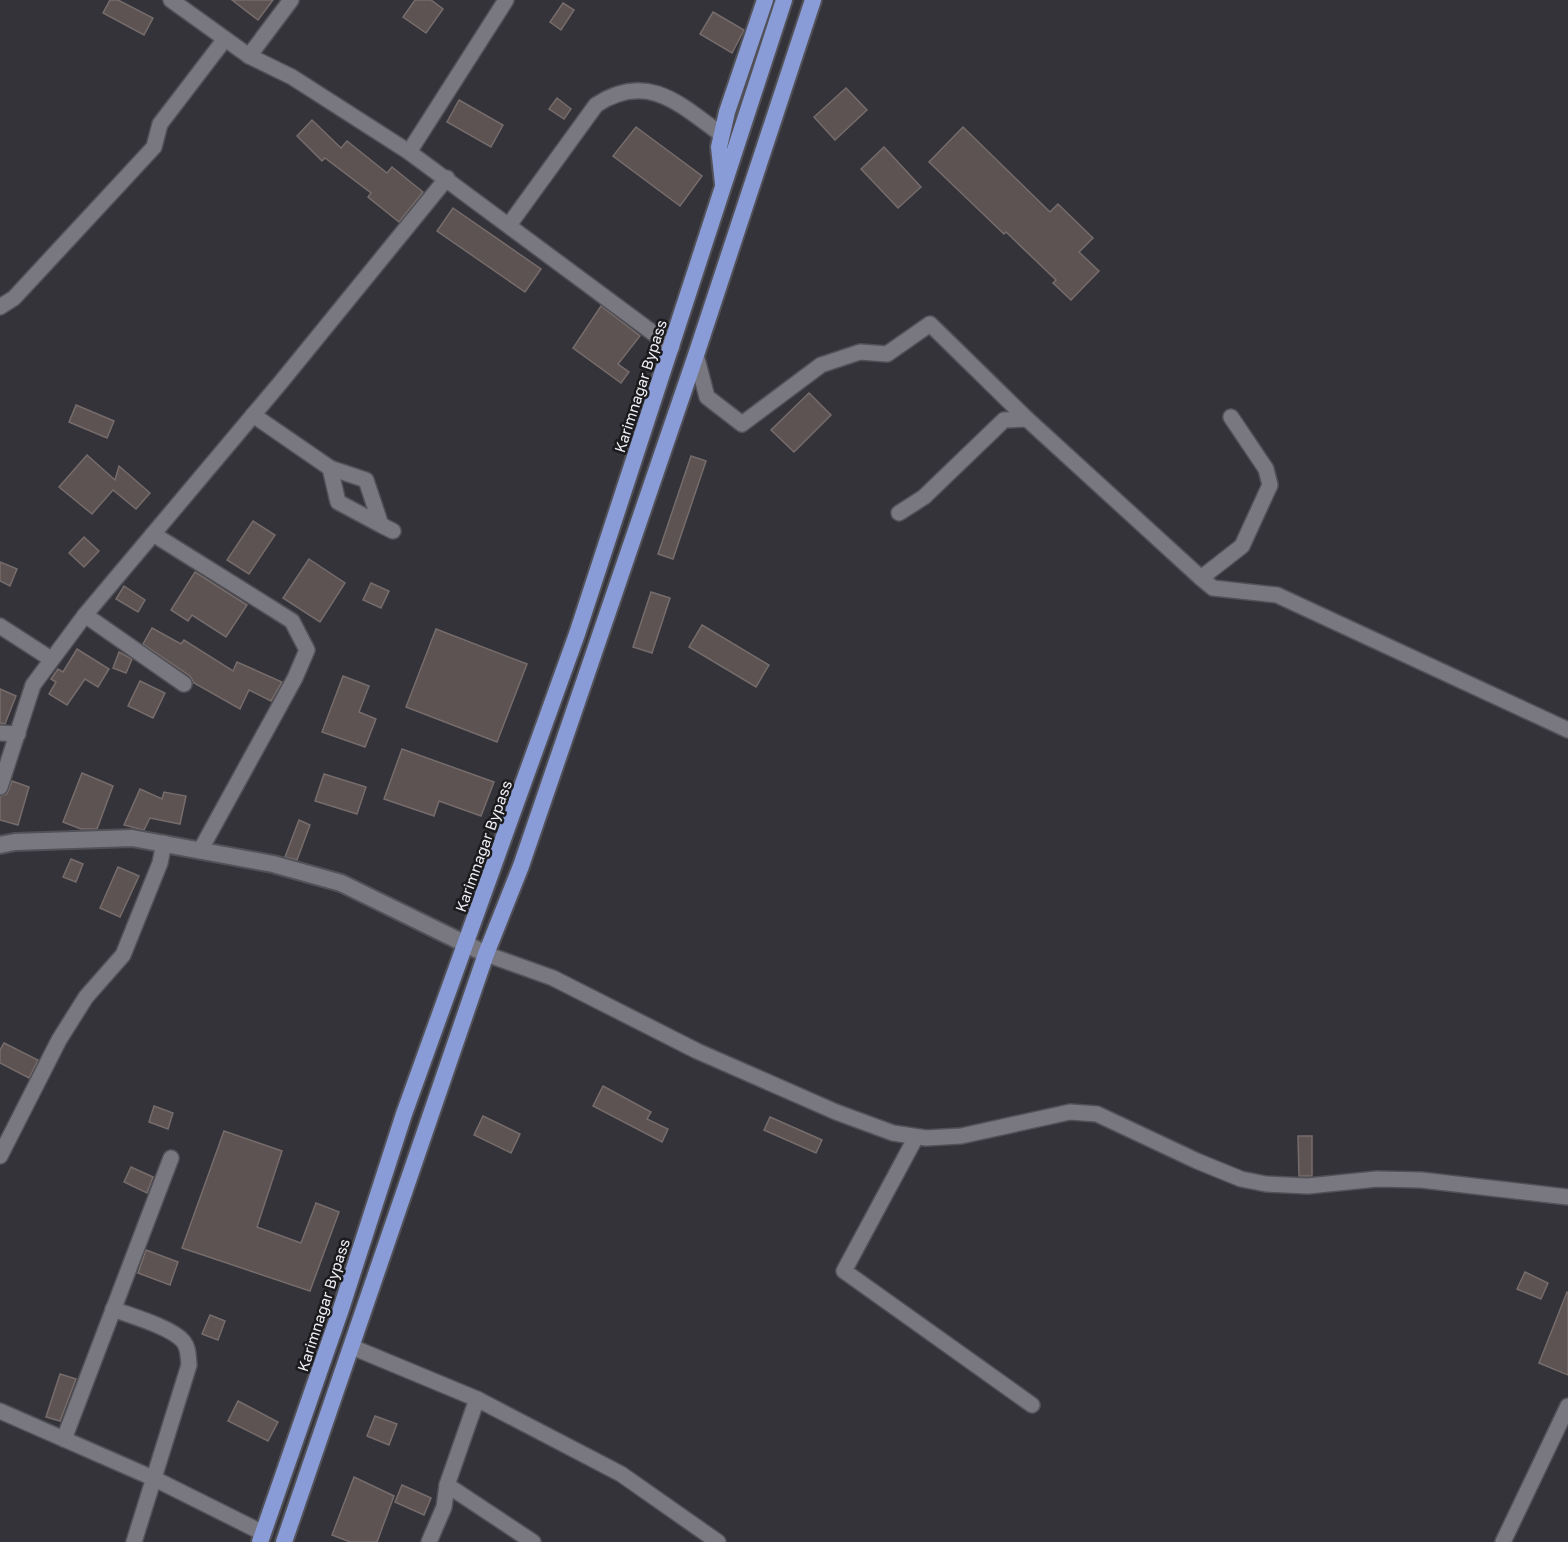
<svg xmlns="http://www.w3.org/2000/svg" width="1568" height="1542" font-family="'Golos Text',sans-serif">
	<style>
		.building { fill: #5c5352; stroke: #766c6c; stroke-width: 1.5 }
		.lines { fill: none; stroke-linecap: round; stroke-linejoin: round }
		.minor-casing { stroke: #525157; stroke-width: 18 }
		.tertiary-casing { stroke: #525157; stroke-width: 20 }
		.trunk-casing { stroke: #525157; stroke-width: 20 }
		.minor { stroke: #797880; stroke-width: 15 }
		.tertiary { stroke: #797880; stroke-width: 16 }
		.trunk { stroke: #899cd7; stroke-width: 16 }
		.labels { text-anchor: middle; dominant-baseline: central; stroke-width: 5; stroke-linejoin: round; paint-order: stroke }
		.street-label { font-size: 15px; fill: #f0eff4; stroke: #1b1b1e }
	</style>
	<rect width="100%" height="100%" fill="#343339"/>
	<g class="building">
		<path d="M110 0H118L153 18 144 35 103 13Z"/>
		<path d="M232 0H273L258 20Z"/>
		<path d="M415 0H431L443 9 426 33 403 17Z"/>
		<path d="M563 3 574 10 561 30 550 22Z"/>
		<path d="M713 12 744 30 732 53 700 34Z"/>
		<path d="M846 88 867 110 835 140 814 117Z"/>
		<path d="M557 98 571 109 564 119 549 109Z"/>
		<path d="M459 100 503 125 491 147 447 122Z"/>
		<path d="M312 120 341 148 347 141 387 173 392 167 423 192 399 222 368 197 371 193 325 158 322 161 297 136Z"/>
		<path d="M636 127 702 176 680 206 613 156Z"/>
		<path d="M963 127 1050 212 1058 204 1093 238 1079 252 1099 271 1071 300 1053 283 1056 280 1006 232 1004 234 929 162Z"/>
		<path d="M884 147 921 187 898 208 861 169Z"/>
		<path d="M453 208 541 269 525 292 437 231Z"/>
		<path d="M601 306 640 336 618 364 629 372 621 383 573 348Z"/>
		<path d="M809 393 831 415 794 452 771 430Z"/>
		<path d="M76 405 114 421 107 438 69 422Z"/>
		<path d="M87 455 115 480 119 466 150 493 136 509 113 490 92 514 59 487Z"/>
		<path d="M691 456 706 461 673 559 658 554Z"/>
		<path d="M253 521 275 535 249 574 227 560Z"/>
		<path d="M84 537 99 551 84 567 69 553Z"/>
		<path d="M309 559 345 583 320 622 283 598Z"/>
		<path d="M0 562 17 569 10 586 0 581Z"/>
		<path d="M195 572 247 605 226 637 192 615 188 621 171 610Z"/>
		<path d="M371 583 389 591 381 608 363 600Z"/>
		<path d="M124 586 145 600 138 612 116 599Z"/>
		<path d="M651 592 670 598 652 653 633 647Z"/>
		<path d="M702 625 769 665 756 687 689 647Z"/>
		<path d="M152 628 181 644 184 640 233 671 237 662 282 682 271 701 249 690 240 709 194 683 190 676 143 644Z"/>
		<path d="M436 629 527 664 497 742 406 707Z"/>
		<path d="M77 649 109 669 98 687 85 679 67 705 49 694 56 682 51 679 58 669 63 672Z"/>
		<path d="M119 652 132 659 126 673 113 668Z"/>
		<path d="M343 676 369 686 359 712 376 719 365 747 322 732Z"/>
		<path d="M140 681 165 693 153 718 128 706Z"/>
		<path d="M0 689 16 696 5 724 0 723Z"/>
		<path d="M402 749 494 782 481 816 439 801 434 816 384 799Z"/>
		<path d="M82 773 113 786 97 829H81L63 822Z"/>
		<path d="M324 774 366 787 357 814 315 801Z"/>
		<path d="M12 781 29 787 18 825 0 820V796L7 794Z"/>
		<path d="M140 789 162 799 164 792 186 796 180 824 150 818 144 830 124 825Z"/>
		<path d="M299 820 310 825 297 860 285 857Z"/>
		<path d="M71 859 83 864 76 882 63 877Z"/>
		<path d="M118 867 139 876 120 917 100 908Z"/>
		<path d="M4 1043 38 1060 29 1078 0 1063V1050Z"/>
		<path d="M603 1086 651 1112 647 1119 668 1129 662 1142 593 1106Z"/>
		<path d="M154 1106 173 1113 168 1129 149 1122Z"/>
		<path d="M483 1116 520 1134 511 1153 474 1135Z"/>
		<path d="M770 1117 822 1140 816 1153 764 1130Z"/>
		<path d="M224 1131 282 1151 257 1227 301 1243 316 1203 339 1212 310 1291 182 1248Z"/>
		<path d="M1298 1136H1312V1176H1299Z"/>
		<path d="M131 1167 153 1177 147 1193 124 1182Z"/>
		<path d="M146 1250 178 1262 170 1285 138 1273Z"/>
		<path d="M1525 1272 1548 1283 1541 1299 1517 1289Z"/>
		<path d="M1567 1292H1568V1375L1539 1363Z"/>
		<path d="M210 1315 225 1321 218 1340 202 1334Z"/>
		<path d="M60 1374 76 1379 60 1421 46 1417Z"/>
		<path d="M238 1401 278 1422 268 1441 228 1421Z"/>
		<path d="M375 1416 397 1424 389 1445 367 1436Z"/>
		<path d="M354 1477 394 1496 377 1542H350L332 1535Z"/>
		<path d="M402 1485 431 1498 424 1515 395 1502Z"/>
	</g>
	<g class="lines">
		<g class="minor-casing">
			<g id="minor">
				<path d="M171 0 249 56 292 77 409 152"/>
				<path d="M506 0 409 152 672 347"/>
				<path d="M249 56 291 0"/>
				<path d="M509 225 596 105C647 71 680 104 722 135"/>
				<path d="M0 307 14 298 154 147 160 124 225 39"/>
				<path d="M696 355 707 397 742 424 821 365 860 352 887 354 930 324 1027 419 1201 578 1242 546 1270 485 1266 469 1231 417"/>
				<path d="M253 415 330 468"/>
				<path d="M899 513 924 497 1004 420 1027 419"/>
				<path d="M381 525 338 502 330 468 366 480 381 525 393 531"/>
				<path d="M153 534 292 621 307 650 295 678 201 849"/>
				<path d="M1201 578 1213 588 1277 595 1568 730"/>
				<path d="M85 615 281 382 447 178"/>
				<path d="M0 626 51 659"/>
				<path d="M0 733 18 734"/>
				<path d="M0 787 33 685 85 615 184 684"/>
				<path d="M486 954 553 978 697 1051 836 1112 893 1133 926 1138 961 1136 1070 1112 1097 1114 1197 1161 1241 1179 1266 1184 1308 1186 1377 1179 1421 1180 1568 1197"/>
				<path d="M916 1137 844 1271 1032 1405"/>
				<path d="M0 1156 59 1040 86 997 123 955 160 863 164 843"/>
				<path d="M113 1309C131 1316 171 1327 183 1341 189 1348 188 1357 189 1365L134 1542"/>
				<path d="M352 1347 477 1399 447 1485 444 1507 429 1542"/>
				<path d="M477 1399 621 1474 718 1542"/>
				<path d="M0 1411 155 1479 263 1533"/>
				<path d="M64 1439 171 1158"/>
				<path d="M447 1485 533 1542"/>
				<path d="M1503 1542 1568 1406"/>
			</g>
		</g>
		<g class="tertiary-casing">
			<path id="tertiary" d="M0 845 15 842 132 838 273 864 341 883 486 954"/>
		</g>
		<g class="trunk-casing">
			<g id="trunk">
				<path d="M723 184 719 147 727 112 765 0"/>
				<path d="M260 1542 341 1309 404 1114 577 634 784 0"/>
				<path d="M284 1542 486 954 521 866 696 355 813 0"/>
			</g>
		</g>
		<use href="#minor" class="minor"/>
		<use href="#tertiary" class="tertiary"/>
		<use href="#trunk" class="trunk"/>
	</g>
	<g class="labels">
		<g class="street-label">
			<text transform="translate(640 386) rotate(-72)">Karimnagar Bypass</text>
			<text transform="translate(483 846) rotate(-70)">Karimnagar Bypass</text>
			<text transform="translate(323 1305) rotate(-72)">Karimnagar Bypass</text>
		</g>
	</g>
</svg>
